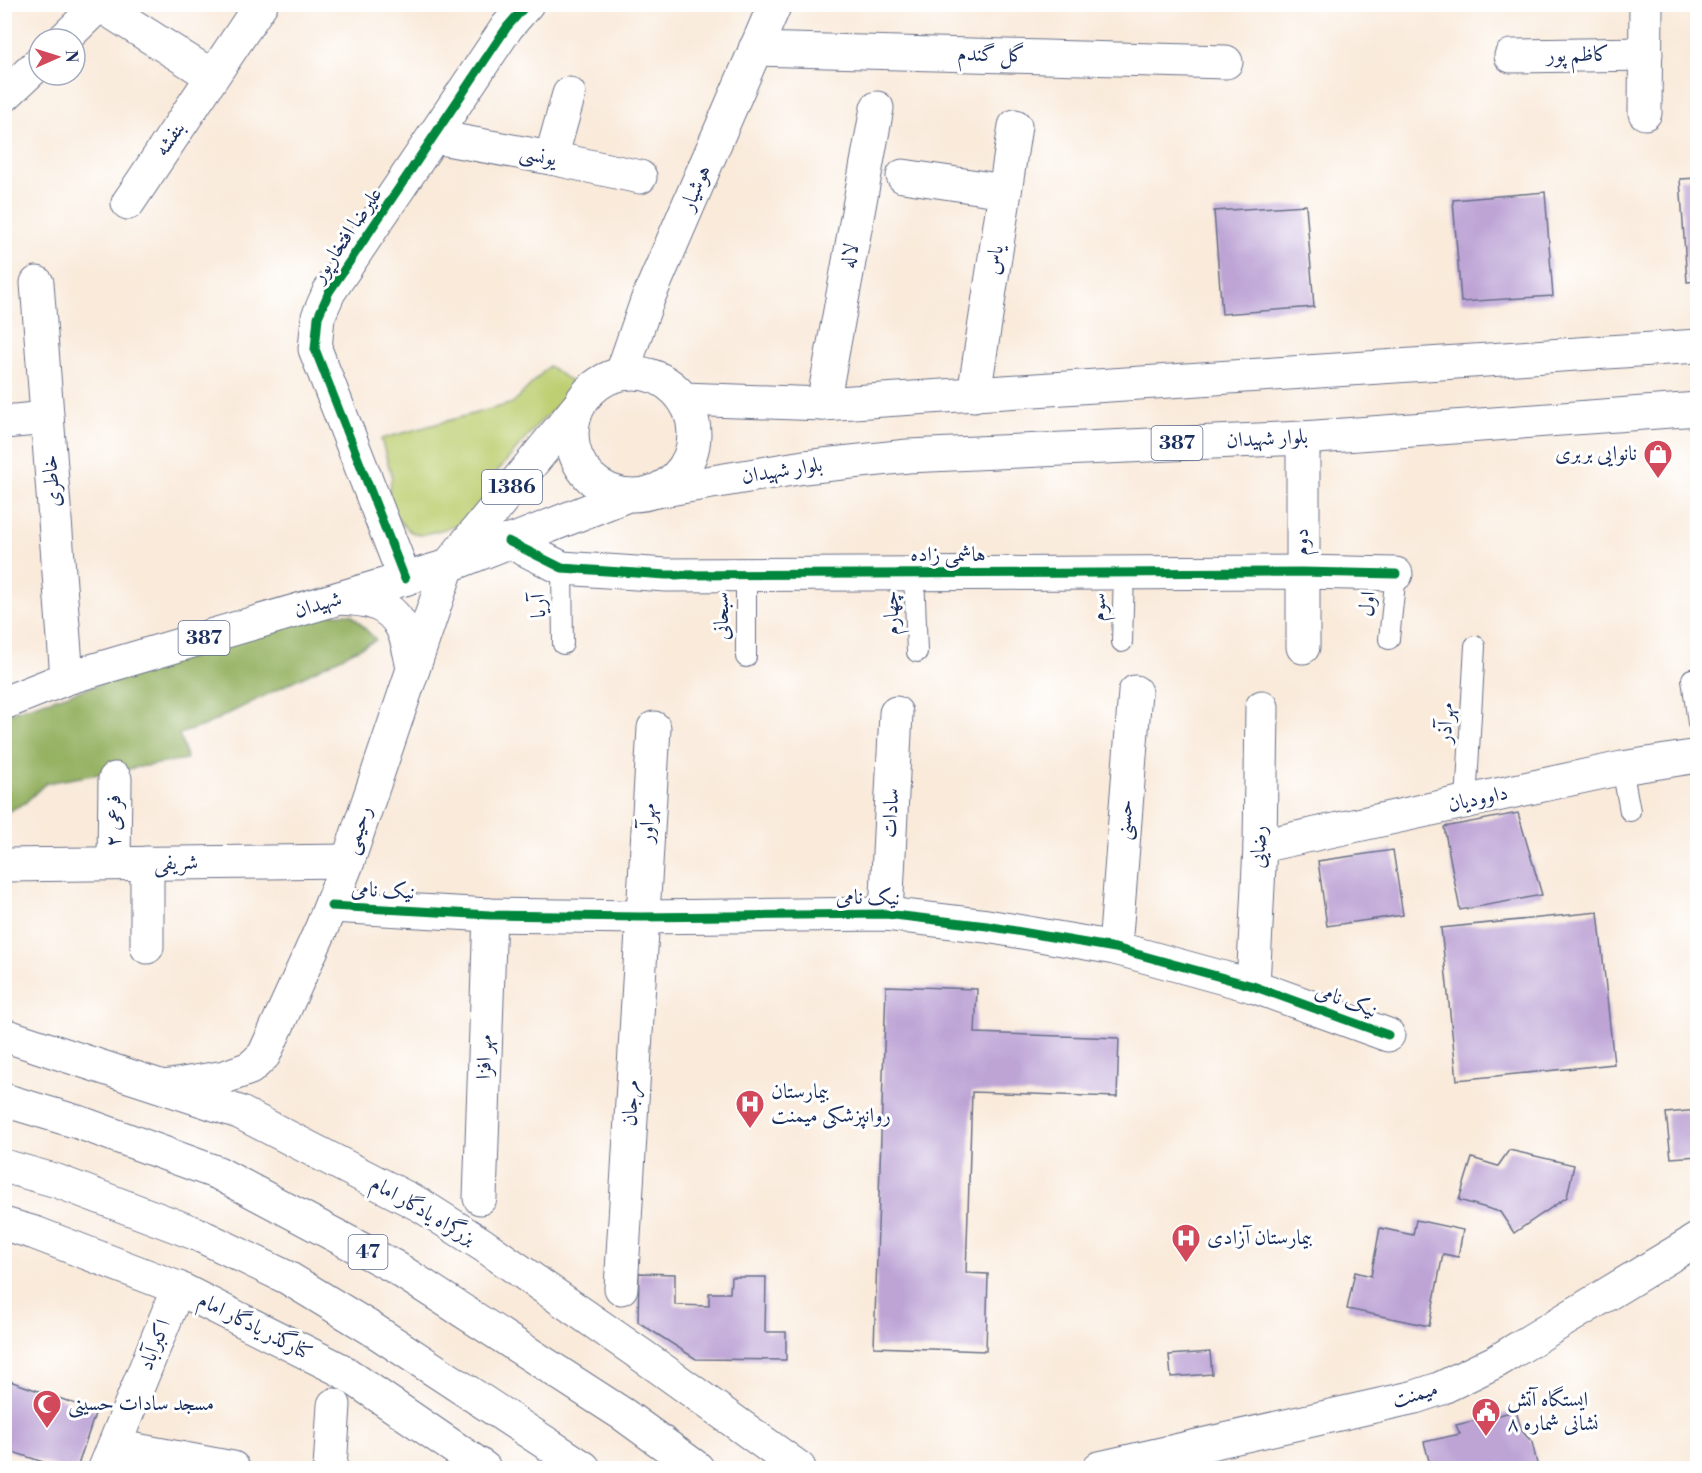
<svg xmlns="http://www.w3.org/2000/svg" width="1702" height="1473" font-family="'Libre Bodoni',Amiri,serif">
	<style>
		.green { fill: #bdcf72; stroke: #6c7f68; stroke-width: 1.5 }
		.forest { fill: #96b264; stroke: #587061; stroke-width: 1.5 }
		.building { fill: #bda4d5 }
		.lines { fill: none; stroke-linecap: round; stroke-linejoin: round }
		.service-casing { stroke: #697089; stroke-width: 22 }
		.minor-casing { stroke: #697089; stroke-width: 35 }
		.secondary-casing { stroke: #697089; stroke-width: 35 }
		.primary-casing { stroke: #697089; stroke-width: 35 }
		.trunk-casing { stroke: #697089; stroke-width: 35 }
		.service { stroke: #fff; stroke-width: 20 }
		.minor { stroke: #fff; stroke-width: 33 }
		.secondary { stroke: #fff; stroke-width: 33 }
		.primary { stroke: #fff; stroke-width: 33 }
		.trunk { stroke: #fff; stroke-width: 33 }
		.cycleway-casing { stroke: #fff; stroke-width: 13 }
		.cycleway { stroke: #00873e; stroke-width: 9 }
		.labels { text-anchor: middle; dominant-baseline: central; stroke-width: 6; stroke-linejoin: round; paint-order: stroke }
		.shield { fill: #fff; stroke: #5f6d8e; stroke-width: 1.5 }
		.shield-label { font-size: 20px; font-weight: bold; fill: #1b2f5e }
		.street-label { font-size: 21px; fill: #1b2f5e; stroke: #fff }
		.poi-label { font-size: 21px; fill: #1b2f5e; stroke: #fff; text-anchor: start }
	</style>
	<rect width="100%" height="100%" fill="#fff"/>
	<filter id="ink" filterUnits="userSpaceOnUse"><feTurbulence type="fractalNoise" baseFrequency=".0167" numOctaves="2"/><feDisplacementMap in="SourceGraphic" scale="12" xChannelSelector="R" yChannelSelector="G"/><feConvolveMatrix kernelMatrix="1 2 1 2 8 2 1 2 1" color-interpolation-filters="sRGB"/></filter>
	<filter id="wash" filterUnits="userSpaceOnUse"><feTurbulence type="fractalNoise" baseFrequency=".008" numOctaves="4" result="noise"/><feDisplacementMap in="SourceGraphic" scale="24" xChannelSelector="R" yChannelSelector="G"/><feGaussianBlur stdDeviation="1.35" result="paint"/><feColorMatrix in="noise" values="0 0 0 0 0 0 0 0 0 0 0 0 0 0 0 0 0 1.4 0 .05"/><feComposite in="paint" operator="in"/></filter>
	<g filter="url(#wash)">
		<rect width="100%" height="100%" fill="#f9eada"/>
		<path class="green" d="M549 366 579 387 538 424 497 472 483 505 467 523 421 535 411 532 404 526 394 514 387 498 392 477 381 439 513 403Z"/>
		<path class="forest" d="M324 614H351L376 640 206 725 179 734 187 759 46 783 25 803 5 813V714Z"/>
		<g id="blocks">
			<g class="building">
				<path d="M1698 178V281L1687 282 1680 179Z"/>
				<path d="M1545 192 1553 296 1461 302 1453 200Z"/>
				<path d="M1306 205 1314 307 1222 314 1214 211Z"/>
				<path d="M1518 813 1542 895 1460 910 1444 827Z"/>
				<path d="M1393 850 1403 915 1327 926 1318 861Z"/>
				<path d="M1598 912 1614 1064 1457 1080 1441 928Z"/>
				<path d="M886 986 977 989 975 1033 1119 1038 1117 1097 972 1092 966 1273 988 1274 986 1351 874 1347Z"/>
				<path d="M1698 1110V1156L1671 1158 1666 1113Z"/>
				<path d="M1509 1150 1574 1165 1567 1197 1514 1233 1500 1212 1459 1200 1472 1158 1498 1166Z"/>
				<path d="M1416 1220 1463 1230 1458 1257 1443 1254 1429 1326 1347 1309 1355 1272 1371 1276 1380 1228 1413 1235Z"/>
				<path d="M639 1273 675 1274V1305L709 1306V1293H730L731 1277H766L765 1332H786V1360L696 1359 638 1322Z"/>
				<path d="M1210 1352 1212 1374 1171 1377 1169 1355Z"/>
				<path d="M4 1379 96 1411 77 1468H61L4 1449Z"/>
				<path d="M1516 1411 1522 1431 1532 1442 1538 1468H1431L1424 1442 1460 1434 1456 1425Z"/>
			</g>
		</g>
	</g>
	<g filter="url(#ink)">
		<use href="#blocks" fill-opacity="0" stroke="#697089" stroke-width="1.5"/>
		<g class="lines">
			<g class="service-casing">
				<g id="service">
					<path d="M562 568 563 644"/>
					<path d="M914 573 917 652"/>
					<path d="M746 574V657"/>
					<path d="M1389 639 1396 574"/>
					<path d="M1122 642 1124 572"/>
					<path d="M1692 679 1698 723"/>
					<path d="M1622 768 1630 811"/>
					<path d="M1466 802 1475 646"/>
				</g>
			</g>
			<g class="minor-casing">
				<g id="minor">
					<path d="M100 5 212 76"/>
					<path d="M64 39 100 4"/>
					<path d="M755 49 1226 62"/>
					<path d="M1511 56 1646 54"/>
					<path d="M4 96 39 63"/>
					<path d="M1645 113 1646 4"/>
					<path d="M435 137 551 158 640 177"/>
					<path d="M551 158 569 94"/>
					<path d="M903 176 1005 191"/>
					<path d="M128 203 261 4"/>
					<path d="M37 283 67 678"/>
					<path d="M974 395 1015 126"/>
					<path d="M823 404 877 108"/>
					<path d="M4 422 47 418"/>
					<path d="M1303 438V647"/>
					<path d="M508 541 562 568 666 575 1302 572 1396 574"/>
					<path d="M405 579 315 349 318 317 329 292 507 27 527 4"/>
					<path d="M1260 846 1622 768 1698 756"/>
					<path d="M114 863 115 779"/>
					<path d="M147 863V947"/>
					<path d="M4 865 348 861"/>
					<path d="M331 906 490 915 642 917 886 914 987 926 1115 948 1253 986 1388 1035"/>
					<path d="M886 914 896 713"/>
					<path d="M1115 948 1135 692"/>
					<path d="M1253 986 1260 846 1262 707"/>
					<path d="M480 1198 490 915"/>
					<path d="M621 1288 654 728"/>
					<path d="M114 1446 233 1468"/>
					<path d="M105 1468 178 1288"/>
					<path d="M330 1468 334 1405"/>
				</g>
			</g>
			<g class="secondary-casing">
				<g id="secondary">
					<path d="M622 373 647 301 775 4"/>
					<path d="M340 598C351 599 364 599 374 603 404 613 408 642 413 669"/>
					<path d="M164 1087 225 1077 250 1068 264 1055 322 927 348 861 448 566"/>
					<path d="M1099 1468 1415 1397 1439 1389 1497 1361 1698 1239"/>
				</g>
			</g>
			<g class="primary-casing">
				<g id="primary">
					<circle cx="633" cy="434" r="61"/>
					<path d="M683 399 823 404 1698 346"/>
					<path d="M657 491 804 467 908 456 1303 438 1698 409"/>
					<path d="M451 562 577 408"/>
					<path d="M4 703 67 678 448 566 628 495"/>
					<path d="M4 1035 239 1112 422 1206 483 1245 660 1368 799 1468"/>
					<path d="M4 1224 35 1233 178 1288 341 1370 484 1468"/>
				</g>
			</g>
			<g class="trunk-casing">
				<g id="trunk">
					<path d="M4 1100 81 1123 218 1173 393 1266 624 1415 697 1468"/>
					<path d="M4 1166 57 1181 197 1234 288 1278 372 1329 584 1468"/>
				</g>
			</g>
			<use href="#service" class="service"/>
			<use href="#minor" class="minor"/>
			<use href="#secondary" class="secondary"/>
			<use href="#primary" class="primary"/>
			<use href="#trunk" class="trunk"/>
			<g class="cycleway-casing">
				<g id="cycleway">
					<path d="M508 541 562 568 666 575 1302 572 1396 574"/>
					<path d="M405 579 315 349 318 317 329 292 507 27 527 4"/>
					<path d="M331 906 490 915 642 917 886 914 987 926 1115 948 1253 986 1388 1035"/>
				</g>
			</g>
			<use href="#cycleway" class="cycleway"/>
		</g>
	</g>
	<defs>
		<g id="shop-pin" transform="scale(1.5)"><path d="M0 17L-7.5 6A9.5 9.5 0 1 1 7.5 6Z" fill="#d1495b" stroke="#fff"/><path d="M-5-2.5h2.3a2.7 3.5 0 0 1 5.4 0H5L5.5 6h-11ZM-1.5-2.5h3a1.5 2.3 0 0 0-3 0Z" fill="#fff"/></g>
		<g id="hospital-pin" transform="scale(1.5)"><path d="M0 17L-7.5 6A9.5 9.5 0 1 1 7.5 6Z" fill="#d1495b" stroke="#fff"/><path d="M-5-5h3v3.5h4V-5h3V5h-3V1.5h-4V5h-3Z" fill="#fff"/></g>
		<g id="mosque-pin" transform="scale(1.5)"><path d="M0 17L-7.5 6A9.5 9.5 0 1 1 7.5 6Z" fill="#d1495b" stroke="#fff"/><path d="M3.5-4.9A6 6 0 1 0 3.5 4.9A5 5 0 1 1 3.5-4.9Z" fill="#fff"/></g>
		<g id="civic-pin" transform="scale(1.5)"><path d="M0 17L-7.5 6A9.5 9.5 0 1 1 7.5 6Z" fill="#d1495b" stroke="#fff"/><path d="M-.6-6.5H3V-4.5H.6V-3L4-1V1h2V6H-6V1h2V-1L-.6-3ZM-1.2 2.5V6h2.4V2.5Z" fill="#fff"/></g>
	</defs>
	<g fill-rule="evenodd">
		<use href="#shop-pin" x="1658" y="454"/>
		<use href="#hospital-pin" x="750" y="1104"/>
		<use href="#hospital-pin" x="1186" y="1238"/>
		<use href="#mosque-pin" x="47" y="1404"/>
		<use href="#civic-pin" x="1486" y="1412"/>
	</g>
	<g class="labels">
		<g class="shield">
			<rect x="1151.5" y="426" width="51" height="34" rx="4.5"/>
			<rect x="482" y="470" width="60" height="34" rx="4.5"/>
			<rect x="178.5" y="621" width="51" height="34" rx="4.5"/>
			<rect x="348.5" y="1235" width="39" height="34" rx="4.5"/>
		</g>
		<g class="shield-label">
			<text x="1177" y="443">387</text>
			<text x="512" y="487">1386</text>
			<text x="204" y="638">387</text>
			<text x="368" y="1252">47</text>
		</g>
		<g class="street-label">
			<text transform="translate(991 55) rotate(1)">گل گندم</text>
			<text transform="translate(1578 55) rotate(-1)">کاظم پور</text>
			<text transform="translate(170 139) rotate(-56)">بنفشه</text>
			<text transform="translate(538 156) rotate(11)">یونسی</text>
			<text transform="translate(696 188) rotate(-67)">هوشیار</text>
			<text transform="translate(347 235) rotate(-56)">علیرضا افتخارپور</text>
			<text transform="translate(850 256) rotate(-80)">لاله</text>
			<text transform="translate(995 260) rotate(-81)">یاس</text>
			<text transform="translate(1267 439) rotate(-3)">بلوار شهیدان</text>
			<text transform="translate(782 471) rotate(-9)">بلوار شهیدان</text>
			<text transform="translate(52 481) rotate(-95)">خاطری</text>
			<text transform="translate(1302 542) rotate(-90)">دوم</text>
			<text x="948" y="555">هاشمی زاده</text>
			<text transform="translate(1368 604) rotate(-84)">اول</text>
			<text transform="translate(318 605) rotate(-16)">شهیدان</text>
			<text transform="translate(539 606) rotate(-91)">آریا</text>
			<text transform="translate(1099 607) rotate(-89)">سوم</text>
			<text transform="translate(892 613) rotate(-92)">چهارم</text>
			<text transform="translate(722 616) rotate(-90)">سبحانی</text>
			<text transform="translate(1446 723) rotate(-86)">مهرآذر</text>
			<text transform="translate(1478 799) rotate(-12)">داوودیان</text>
			<text transform="translate(891 813) rotate(-87)">سادات</text>
			<text transform="translate(1125 820) rotate(-86)">حسنی</text>
			<text transform="translate(114 821) rotate(-89)">فرعی ۲</text>
			<text transform="translate(648 823) rotate(-86)">مهرآور</text>
			<text transform="translate(358 830) rotate(-71)">رحیمی</text>
			<text transform="translate(1259 847) rotate(-88)">رضایی</text>
			<text transform="translate(176 863) rotate(-1)">شریفی</text>
			<text transform="translate(383 891) rotate(3)">نیک نامی</text>
			<text transform="translate(868 898) rotate(1)">نیک نامی</text>
			<text transform="translate(1346 1001) rotate(20)">نیک نامی</text>
			<text transform="translate(485 1057) rotate(-88)">مهر افزا</text>
			<text transform="translate(631 1103) rotate(-87)">مرجان</text>
			<text transform="translate(423 1211) rotate(30)">بزرگراه یادگار امام</text>
			<text transform="translate(255 1327) rotate(27)">کنارگذر یادگار امام</text>
			<text transform="translate(155 1345) rotate(-68)">اکبرآباد</text>
			<text transform="translate(1415 1395) rotate(-16)">میمنت</text>
		</g>
		<g class="poi-label">
			<text x="1637" y="454" text-anchor="end">نانوایی بربری</text>
			<text x="771" y="1092">بیمارستان<tspan x="771" dy="24">روانپزشکی میمنت</tspan></text>
			<text x="1207" y="1238">بیمارستان آزادی</text>
			<text x="1507" y="1400">ایستگاه آتش<tspan x="1507" dy="24">نشانی شماره ۸</tspan></text>
			<text x="68" y="1404">مسجد سادات حسینی</text>
		</g>
	</g>
	<rect width="1702" height="1473" fill="none" stroke="#fff" stroke-width="24"/>
	<g transform="translate(57 57) rotate(87)"><circle r="28" fill="#ffffff" stroke="#a4acbf" stroke-width="1.5"/>
	<path d="M0-4.5L10 22L0 15L-10 22Z" fill="#d1495b"/>
	<text y="-9" font-size="16" font-weight="bold" text-anchor="middle" fill="#1b2f5e">N</text>
	</g>
</svg>
